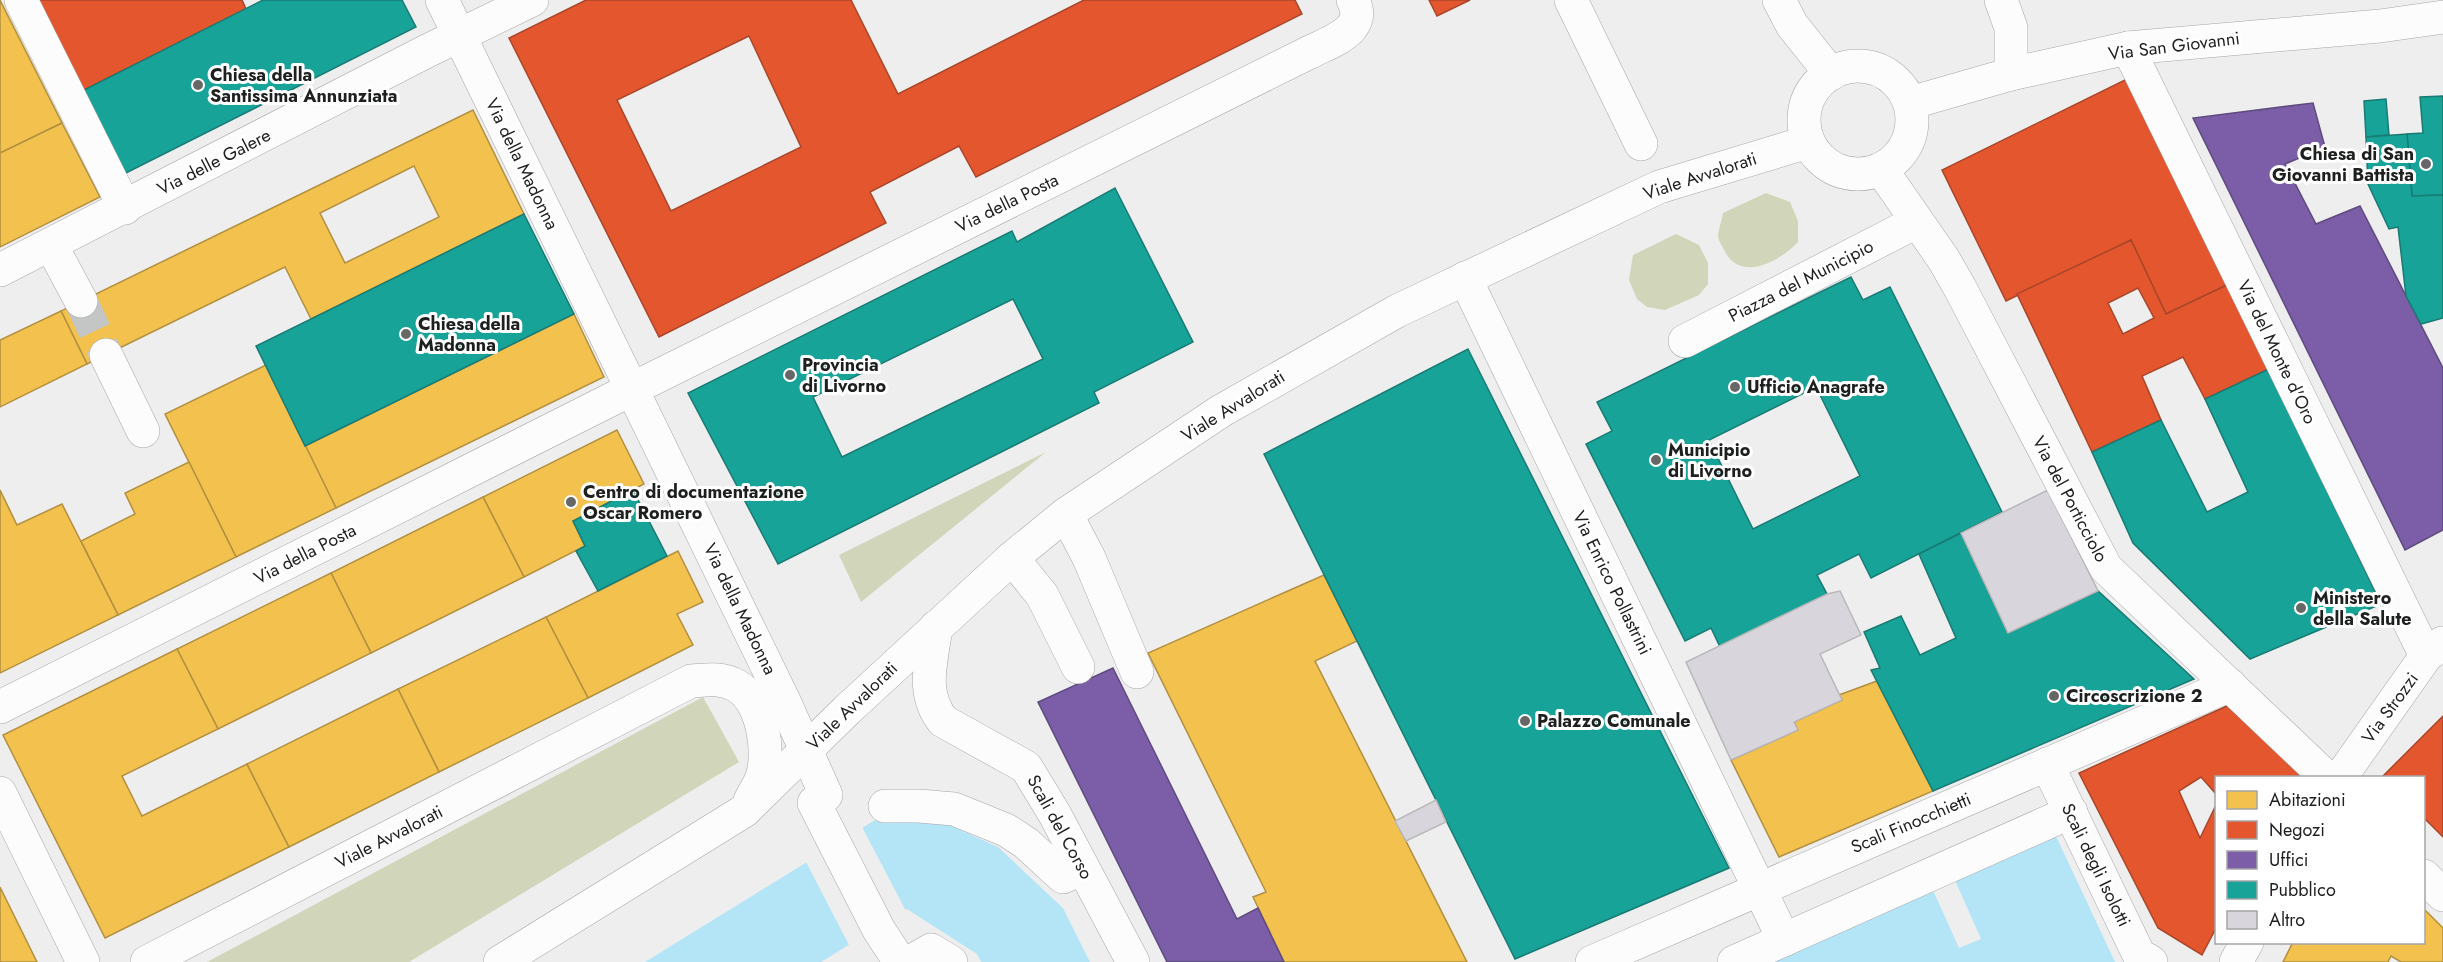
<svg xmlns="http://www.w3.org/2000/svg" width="2443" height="962" font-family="Jost,sans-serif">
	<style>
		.green { fill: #d1d5b9 }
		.water { fill: #b4e5f7 }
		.pier { fill: #eeeeef }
		.homes { fill: #f2c14e; stroke: #b29040; stroke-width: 1.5; fill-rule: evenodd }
		.shops { fill: #e4572e; stroke: #a9462a; stroke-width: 1.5; fill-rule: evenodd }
		.offices { fill: #7b5ea7; stroke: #5f4b7e; stroke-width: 1.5 }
		.public { fill: #17a398; stroke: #197b74; stroke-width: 1.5; fill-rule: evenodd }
		.building { fill: #d8d5dd; stroke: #b8b8b9; stroke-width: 1.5 }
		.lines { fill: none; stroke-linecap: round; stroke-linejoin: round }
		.minor-tunnel { stroke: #c4c5c5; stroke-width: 33; stroke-dasharray: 33 16; stroke-linecap: butt }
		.minor-casing { stroke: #a6a6a7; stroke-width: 34 }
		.minor { stroke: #fcfcfd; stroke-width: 33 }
		.poi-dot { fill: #676768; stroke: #fff; stroke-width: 2 }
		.labels { text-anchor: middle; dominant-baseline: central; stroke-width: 6; stroke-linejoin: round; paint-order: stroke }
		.street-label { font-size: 18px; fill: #1e1f1f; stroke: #fff }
		.poi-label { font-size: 18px; font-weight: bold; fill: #1e1f1f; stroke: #fff; text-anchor: start }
	</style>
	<rect width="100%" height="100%" fill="#eeeeef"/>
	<g class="green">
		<path d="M1766 193 1790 202 1798 221V242C1779 262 1740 283 1724 250 1722 246 1719 241 1718 237 1718 230 1722 220 1723 213Z"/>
		<path d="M1676 234 1699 245 1708 263V284L1699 295 1665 310 1647 307 1637 299 1629 280 1633 255Z"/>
		<path d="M1046 452 861 602 839 555Z"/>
		<path d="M703 697 739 762 409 962H207Z"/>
	</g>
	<g class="water">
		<path d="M880 817 938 820 998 847 1063 908 1090 962H981L977 954 907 909 821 962H645Z"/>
		<path d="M2055 834 2115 962H1772L1932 888 1959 948 1981 939 1954 878Z"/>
	</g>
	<path class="pier" d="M861 825 907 913 849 945 805 860Z"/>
	<g class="homes">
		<path d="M0 0 62 123 0 153Z"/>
		<path d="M473 110 524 214 311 319 285 267 87 364 61 311ZM414 166 439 217 345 263 320 213Z"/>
		<path d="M62 123 100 197 0 247V153Z"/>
		<path d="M61 311 87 364 0 407V340Z"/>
		<path d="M574 314 604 377 336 508 305 446Z"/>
		<path d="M266 365 336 508 236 557 165 414Z"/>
		<path d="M617 430 644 484 573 521 585 546 524 577 483 497Z"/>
		<path d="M189 462 236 557 118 615 81 541 135 514 125 493Z"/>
		<path d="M0 490 17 525 62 504 118 615 0 673Z"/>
		<path d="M483 497 524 577 371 653 331 573Z"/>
		<path d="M678 551 703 602 677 614 693 645 588 698 546 617Z"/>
		<path d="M331 573 371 653 218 729 177 649Z"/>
		<path d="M1324 575 1357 641 1315 661 1467 962H1284L1253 897 1266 892 1148 653Z"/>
		<path d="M546 617 588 698 439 772 398 689Z"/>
		<path d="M177 649 218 729 122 776 142 816 247 764 289 847 105 938 3 735Z"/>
		<path d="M1877 681 1933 791 1779 857 1731 760 1798 730 1794 722 1842 700 1839 695Z"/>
		<path d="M398 689 439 772 289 847 247 764Z"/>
		<path d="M0 887 37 962H0Z"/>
		<path d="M2424 909 2443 928V962H2401L2391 956 2388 962H2283L2293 942H2424Z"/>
	</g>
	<g class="shops">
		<path d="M38 0H242L246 9 82 91Z"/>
		<path d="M586 0H851L898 94 1084 0H1295L1302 14 976 177 959 146 870 192 886 223 659 337 509 38ZM749 36 801 147 671 211 617 100Z"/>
		<path d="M1429 0H1470L1437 16Z"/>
		<path d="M2129 78 2229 284 2166 314 2131 240 2006 301 1942 170Z"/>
		<path d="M2131 240 2166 314 2229 284 2269 369 2205 399 2183 357 2142 376 2161 420 2092 452 2017 294ZM2138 288 2154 318 2123 334 2108 303Z"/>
		<path d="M2227 706 2300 773 2297 778H2216V794L2201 777 2179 791 2200 838 2216 805V928L2202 955 2158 928 2079 773Z"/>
		<path d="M2443 716V837L2424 818V778H2381Z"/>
	</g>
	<g class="offices">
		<path d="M2313 103 2325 147 2285 164 2316 224 2360 206 2443 368V530L2405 550 2193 118Z"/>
		<path d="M1113 668 1237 919 1258 908 1284 962H1167L1038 702Z"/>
	</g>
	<g class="public">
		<path d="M263 0H402L416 27 124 174 82 91Z"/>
		<path d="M2443 96V195L2412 196 2407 134 2423 133 2420 97Z"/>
		<path d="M2386 99 2389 135 2366 137 2364 101Z"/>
		<path d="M2407 134 2412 196 2443 195V318L2421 324 2406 296 2398 227 2389 229 2368 184 2366 137Z"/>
		<path d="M1115 188 1193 342 1094 392 1099 403 778 564 688 393 1012 231 1017 242ZM1013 299 1043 359 842 457 813 397Z"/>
		<path d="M524 214 574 314 305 446 256 346Z"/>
		<path d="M1851 277 1863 300 1890 287 2002 512 1871 578 1859 554 1817 575 1827 594 1720 647 1711 628 1685 641 1586 444 1612 431 1597 402ZM1816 387 1860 476 1753 529 1709 440Z"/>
		<path d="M1468 349 1729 868 1515 959 1264 454Z"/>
		<path d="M2269 369 2381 604 2250 659 2133 543 2092 452 2161 420 2207 512 2248 492 2205 399Z"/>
		<path d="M633 490 667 556 598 591 576 551 585 546 573 521Z"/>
		<path d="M1961 533 2008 633 2098 591 2194 679 1933 791 1871 670 1880 668 1864 632 1901 616 1920 655 1956 638 1919 554Z"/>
	</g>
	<g class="building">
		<path d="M2048 490 2098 591 2008 633 1961 533Z"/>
		<path d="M1840 591 1861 635 1820 654 1842 700 1794 722 1798 730 1731 760 1686 662 1827 594Z"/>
		<path d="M1436 800 1446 822 1406 841 1395 821Z"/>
	</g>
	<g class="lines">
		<path class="minor-tunnel" d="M81 301 106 355"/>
		<g class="minor-casing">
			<g id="minor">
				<path d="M21 0 125 208"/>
				<path d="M442 0 784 701 826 795 814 803 879 930 900 962"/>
				<path d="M1571 0 1641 144"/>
				<path d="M1779 0 1792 25 1831 74"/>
				<path d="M2001 0 2011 28V74"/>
				<path d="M2128 48 2426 656"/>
				<circle cx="1858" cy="120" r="54"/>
				<path d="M1910 103 2011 74 2128 48 2380 26 2443 17"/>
				<path d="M1881 169 1944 260 1960 288 2106 568 2327 778"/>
				<path d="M51 245 81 301"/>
				<path d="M0 270 427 51 532 0"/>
				<path d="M1465 278 1784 940"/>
				<path d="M1685 341 1916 222"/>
				<path d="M106 355 143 431"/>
				<path d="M1066 514 1089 558 1137 672"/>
				<path d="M1012 558 1042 595 1078 667"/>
				<path d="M936 627C932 660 920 692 943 721L1026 767 1054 813 1133 962"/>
				<path d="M0 707 632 389 1308 53C1329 42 1369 31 1353 0"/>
				<path d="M2047 764 2139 955 2151 962"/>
				<path d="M2340 778 2426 656 2442 643"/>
				<path d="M0 793 83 962"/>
				<path d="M885 806H919L954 809 1006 830 1026 843 1063 877 1083 868"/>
				<path d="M2424 876 2443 895"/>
				<path d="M147 962 691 681C707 680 722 677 737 686 763 701 771 754 761 780 758 787 753 794 750 801"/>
				<path d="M500 962 744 811 847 710 1012 558 1066 514 1221 411 1397 311 1659 187 1808 142"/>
				<path d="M910 962 931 950 951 962"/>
				<path d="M1592 962 2230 685"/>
				<path d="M1734 962 2071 812"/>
				<path d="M2236 962 2247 942"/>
			</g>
		</g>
		<use href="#minor" class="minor"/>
	</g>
	<g class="poi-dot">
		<circle cx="198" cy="85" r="6"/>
		<circle cx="2426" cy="164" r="6"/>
		<circle cx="406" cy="334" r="6"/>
		<circle cx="790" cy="375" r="6"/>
		<circle cx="1735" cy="387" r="6"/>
		<circle cx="1656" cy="460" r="6"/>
		<circle cx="571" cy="502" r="6"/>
		<circle cx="2301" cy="608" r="6"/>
		<circle cx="2054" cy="696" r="6"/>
		<circle cx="1525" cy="721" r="6"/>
	</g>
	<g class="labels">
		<g class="street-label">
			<text transform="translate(2174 46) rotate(-7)">Via San Giovanni</text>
			<text transform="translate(214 162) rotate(-27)">Via delle Galere</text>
			<text transform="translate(522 164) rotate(64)">Via della Madonna</text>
			<text transform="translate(1700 176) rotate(-18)">Viale Avvalorati</text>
			<text transform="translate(1007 203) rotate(-26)">Via della Posta</text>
			<text transform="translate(1801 281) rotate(-27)">Piazza del Municipio</text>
			<text transform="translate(2277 352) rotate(64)">Via del Monte d'Oro</text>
			<text transform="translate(1233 406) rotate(-32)">Viale Avvalorati</text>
			<text transform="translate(2070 499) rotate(62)">Via del Porticciolo</text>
			<text transform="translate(305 554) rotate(-27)">Via della Posta</text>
			<text transform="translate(1612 583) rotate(64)">Via Enrico Pollastrini</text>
			<text transform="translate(740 609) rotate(64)">Via della Madonna</text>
			<text transform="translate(852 706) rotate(-44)">Viale Avvalorati</text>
			<text transform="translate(2390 708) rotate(-54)">Via Strozzi</text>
			<text transform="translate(1911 823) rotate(-23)">Scali Finocchietti</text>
			<text transform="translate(1060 827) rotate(61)">Scali del Corso</text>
			<text transform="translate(389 837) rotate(-27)">Viale Avvalorati</text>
			<text transform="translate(2096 865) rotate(64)">Scali degli Isolotti</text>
		</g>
		<g class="poi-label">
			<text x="210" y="75">Chiesa della<tspan x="210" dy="21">Santissima Annunziata</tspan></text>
			<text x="2414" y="154" text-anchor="end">Chiesa di San<tspan x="2414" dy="21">Giovanni Battista</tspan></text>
			<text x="418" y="324">Chiesa della<tspan x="418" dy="21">Madonna</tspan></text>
			<text x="802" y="365">Provincia<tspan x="802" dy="21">di Livorno</tspan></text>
			<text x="1747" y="387">Ufficio Anagrafe</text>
			<text x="1668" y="450">Municipio<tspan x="1668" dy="21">di Livorno</tspan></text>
			<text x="583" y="492">Centro di documentazione<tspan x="583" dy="21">Oscar Romero</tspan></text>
			<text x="2313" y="598">Ministero<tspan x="2313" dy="21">della Salute</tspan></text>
			<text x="2066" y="696">Circoscrizione 2</text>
			<text x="1537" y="721">Palazzo Comunale</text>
		</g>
	</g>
	<rect x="2215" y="776" width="210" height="168" fill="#ffffff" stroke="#a5a5a5" stroke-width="1.5"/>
	<rect x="2227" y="791" width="30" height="18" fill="#f2c14e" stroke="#a5a5a5" stroke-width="1.5"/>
	<text x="2269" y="806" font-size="18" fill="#1e1f1f">Abitazioni</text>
	<rect x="2227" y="821" width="30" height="18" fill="#e4572e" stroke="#a5a5a5" stroke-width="1.5"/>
	<text x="2269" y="836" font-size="18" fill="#1e1f1f">Negozi</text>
	<rect x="2227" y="851" width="30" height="18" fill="#7b5ea7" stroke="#a5a5a5" stroke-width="1.5"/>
	<text x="2269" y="866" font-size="18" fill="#1e1f1f">Uffici</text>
	<rect x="2227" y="881" width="30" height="18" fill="#17a398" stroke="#a5a5a5" stroke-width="1.5"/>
	<text x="2269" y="896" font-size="18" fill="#1e1f1f">Pubblico</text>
	<rect x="2227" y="911" width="30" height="18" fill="#d8d5dd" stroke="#a5a5a5" stroke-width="1.5"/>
	<text x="2269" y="926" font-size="18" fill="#1e1f1f">Altro</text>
</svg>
